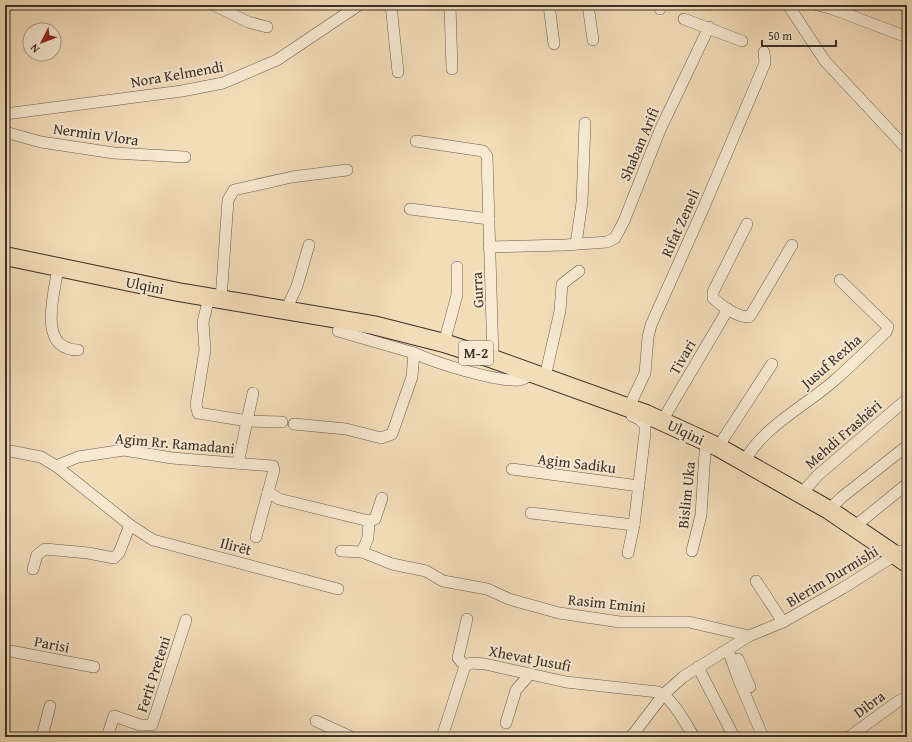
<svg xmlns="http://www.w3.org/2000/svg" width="912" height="742" font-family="'Gentium Book Plus',serif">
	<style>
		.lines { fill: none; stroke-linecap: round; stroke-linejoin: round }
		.minor-casing { stroke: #685b4c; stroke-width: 12 }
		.primary-casing { stroke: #3a3027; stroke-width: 20 }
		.minor { stroke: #f7e9d2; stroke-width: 11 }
		.primary { stroke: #f3ddb9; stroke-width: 18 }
		.labels { text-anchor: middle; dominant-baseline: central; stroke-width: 4; stroke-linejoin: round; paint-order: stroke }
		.shield { fill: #f7e9d2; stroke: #73685a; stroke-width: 1 }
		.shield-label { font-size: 14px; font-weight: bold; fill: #3a3027 }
		.street-label { font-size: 15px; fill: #3a3027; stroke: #f7e9d2 }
	</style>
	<rect width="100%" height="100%" fill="#f3ddb9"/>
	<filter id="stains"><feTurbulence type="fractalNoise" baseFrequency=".005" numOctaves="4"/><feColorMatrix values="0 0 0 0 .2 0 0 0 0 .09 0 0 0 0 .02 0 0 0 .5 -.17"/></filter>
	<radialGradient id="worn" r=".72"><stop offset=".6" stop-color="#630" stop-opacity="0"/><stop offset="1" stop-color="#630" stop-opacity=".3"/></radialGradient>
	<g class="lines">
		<g class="minor-casing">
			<g id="minor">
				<path d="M214 5 248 22 267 27"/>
				<path d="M391 5 398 72"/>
				<path d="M450 5 452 69"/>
				<path d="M549 5 554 44"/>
				<path d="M588 5 593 40"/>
				<path d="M788 5 825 61 907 149"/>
				<path d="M817 5 833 9 907 37"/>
				<path d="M660 9V5"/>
				<path d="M684 19 742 41"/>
				<path d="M5 114 182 91 223 83 277 60 359 5"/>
				<path d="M5 132 41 142 114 153 185 157"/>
				<path d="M416 141 483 151 487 156 493 359"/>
				<path d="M410 209 489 219"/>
				<path d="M747 224 713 292V298C721 306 737 317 749 317L752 313 792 245"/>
				<path d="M576 244 582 202 585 123"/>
				<path d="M489 247 565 245 607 242 615 238 624 221 660 130 709 27"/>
				<path d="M58 267C55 292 36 349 78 350"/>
				<path d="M209 297 203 322 205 350 196 405 198 413 248 421 282 422"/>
				<path d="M221 300 228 200 234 190 292 177 347 170"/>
				<path d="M286 310 297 286 309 245"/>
				<path d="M444 343 457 295V267"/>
				<path d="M414 353C436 363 496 382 519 380 525 379 529 377 531 372"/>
				<path d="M545 377 560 311 562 284 579 271"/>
				<path d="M662 421 728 309"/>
				<path d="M294 424 346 429 381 438 392 434 412 377 414 353 338 331"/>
				<path d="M718 447 772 364"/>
				<path d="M5 450 41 457 56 466 130 525 153 540 338 589"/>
				<path d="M745 461C760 429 808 404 835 380 852 365 869 348 886 332L888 327 885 324 840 280"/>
				<path d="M238 463 253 393"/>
				<path d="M56 466 78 457 124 450 172 458 273 466 274 470 256 537"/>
				<path d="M512 469 639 486"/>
				<path d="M268 492 279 499 369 521 368 538 362 552 392 564 426 571 443 581 487 589 509 599 559 613 620 622H689L749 636"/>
				<path d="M802 493 818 475 907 399"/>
				<path d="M829 510 842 497 907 446"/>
				<path d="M531 513 634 525"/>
				<path d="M369 521 375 519 382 498"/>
				<path d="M854 527 907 484"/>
				<path d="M341 551 362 552"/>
				<path d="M692 551 701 515 705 452 709 444"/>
				<path d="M628 553 634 525 645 433V425L639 419 632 416 629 407 645 373 648 337 651 325 703 209 765 63 764 52"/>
				<path d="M33 569 37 555 45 549 88 553 114 558 119 553 130 525"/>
				<path d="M756 581 783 622"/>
				<path d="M5 650 94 667"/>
				<path d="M728 650 738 678 763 737"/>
				<path d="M738 659 750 687"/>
				<path d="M465 666 458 658 467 619"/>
				<path d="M698 667 734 737"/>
				<path d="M316 721 351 737"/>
				<path d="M506 723 516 690 530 674"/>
				<path d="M42 737 50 706"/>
				<path d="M107 737 114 716 140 725H152L186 620"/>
				<path d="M442 737 465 666 471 663 485 664 566 682 658 692C672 697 686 724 694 737"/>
				<path d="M631 737 664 694 683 677 749 636 783 622 843 588 889 559 899 551H907"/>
				<path d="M849 737 897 702 907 697"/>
			</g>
		</g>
		<g class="primary-casing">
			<path id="primary" d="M5 256 178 292 373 325 444 343 493 359 646 414 718 447 829 510 907 563"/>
		</g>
		<use href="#minor" class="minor"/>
		<use href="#primary" class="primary"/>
	</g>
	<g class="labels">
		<rect class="shield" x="459" y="341" width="34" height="24" rx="3"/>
		<g class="shield-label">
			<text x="476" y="353">M-2</text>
		</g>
		<g class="street-label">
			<text transform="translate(177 74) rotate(-10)">Nora Kelmendi</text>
			<text transform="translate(96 134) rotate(8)">Nermin Vlora</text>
			<text transform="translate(639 144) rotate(-67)">Shaban Arifi</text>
			<text transform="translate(680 223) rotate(-66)">Rifat Zeneli</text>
			<text transform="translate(145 285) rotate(11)">Ulqini</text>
			<text transform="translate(477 290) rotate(-93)">Gurra</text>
			<text transform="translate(682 357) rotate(-60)">Tivari</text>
			<text transform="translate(831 361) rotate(-41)">Jusuf Rexha</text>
			<text transform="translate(686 432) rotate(26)">Ulqini</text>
			<text transform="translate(843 434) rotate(-41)">Mehdi Frashëri</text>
			<text transform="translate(175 443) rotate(5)">Agim Rr. Ramadani</text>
			<text transform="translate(577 463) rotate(7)">Agim Sadiku</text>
			<text transform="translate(686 495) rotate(-84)">Bislim Uka</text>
			<text transform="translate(236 546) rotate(15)">Ilirët</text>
			<text transform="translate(832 576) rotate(-31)">Blerim Durmishi</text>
			<text transform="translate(607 603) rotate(6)">Rasim Emini</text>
			<text transform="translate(52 644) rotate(11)">Parisi</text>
			<text transform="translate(530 658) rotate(11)">Xhevat Jusufi</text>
			<text transform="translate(153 674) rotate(-72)">Ferit Preteni</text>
			<text transform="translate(869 704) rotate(-36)">Dibra</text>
		</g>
	</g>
	<rect width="912" height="742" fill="none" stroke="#f3ddb9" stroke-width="20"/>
	<rect x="6" y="6" width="900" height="730" fill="none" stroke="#3a3027" stroke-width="2"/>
	<rect x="10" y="10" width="892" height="722" fill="none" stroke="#3a3027"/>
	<g transform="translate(42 42) rotate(228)"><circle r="19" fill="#f7e9d2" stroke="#ab9f8e"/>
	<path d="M0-3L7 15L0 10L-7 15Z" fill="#8f2418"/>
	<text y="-6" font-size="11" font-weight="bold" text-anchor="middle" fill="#3a3027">N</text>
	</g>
	<path d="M762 40v6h74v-6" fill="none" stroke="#3a3027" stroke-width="2"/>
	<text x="768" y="40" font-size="12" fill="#3a3027" stroke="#f7e9d2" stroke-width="3" paint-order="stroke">50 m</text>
	<rect width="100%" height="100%" filter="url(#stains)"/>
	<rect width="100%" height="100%" fill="url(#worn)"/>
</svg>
